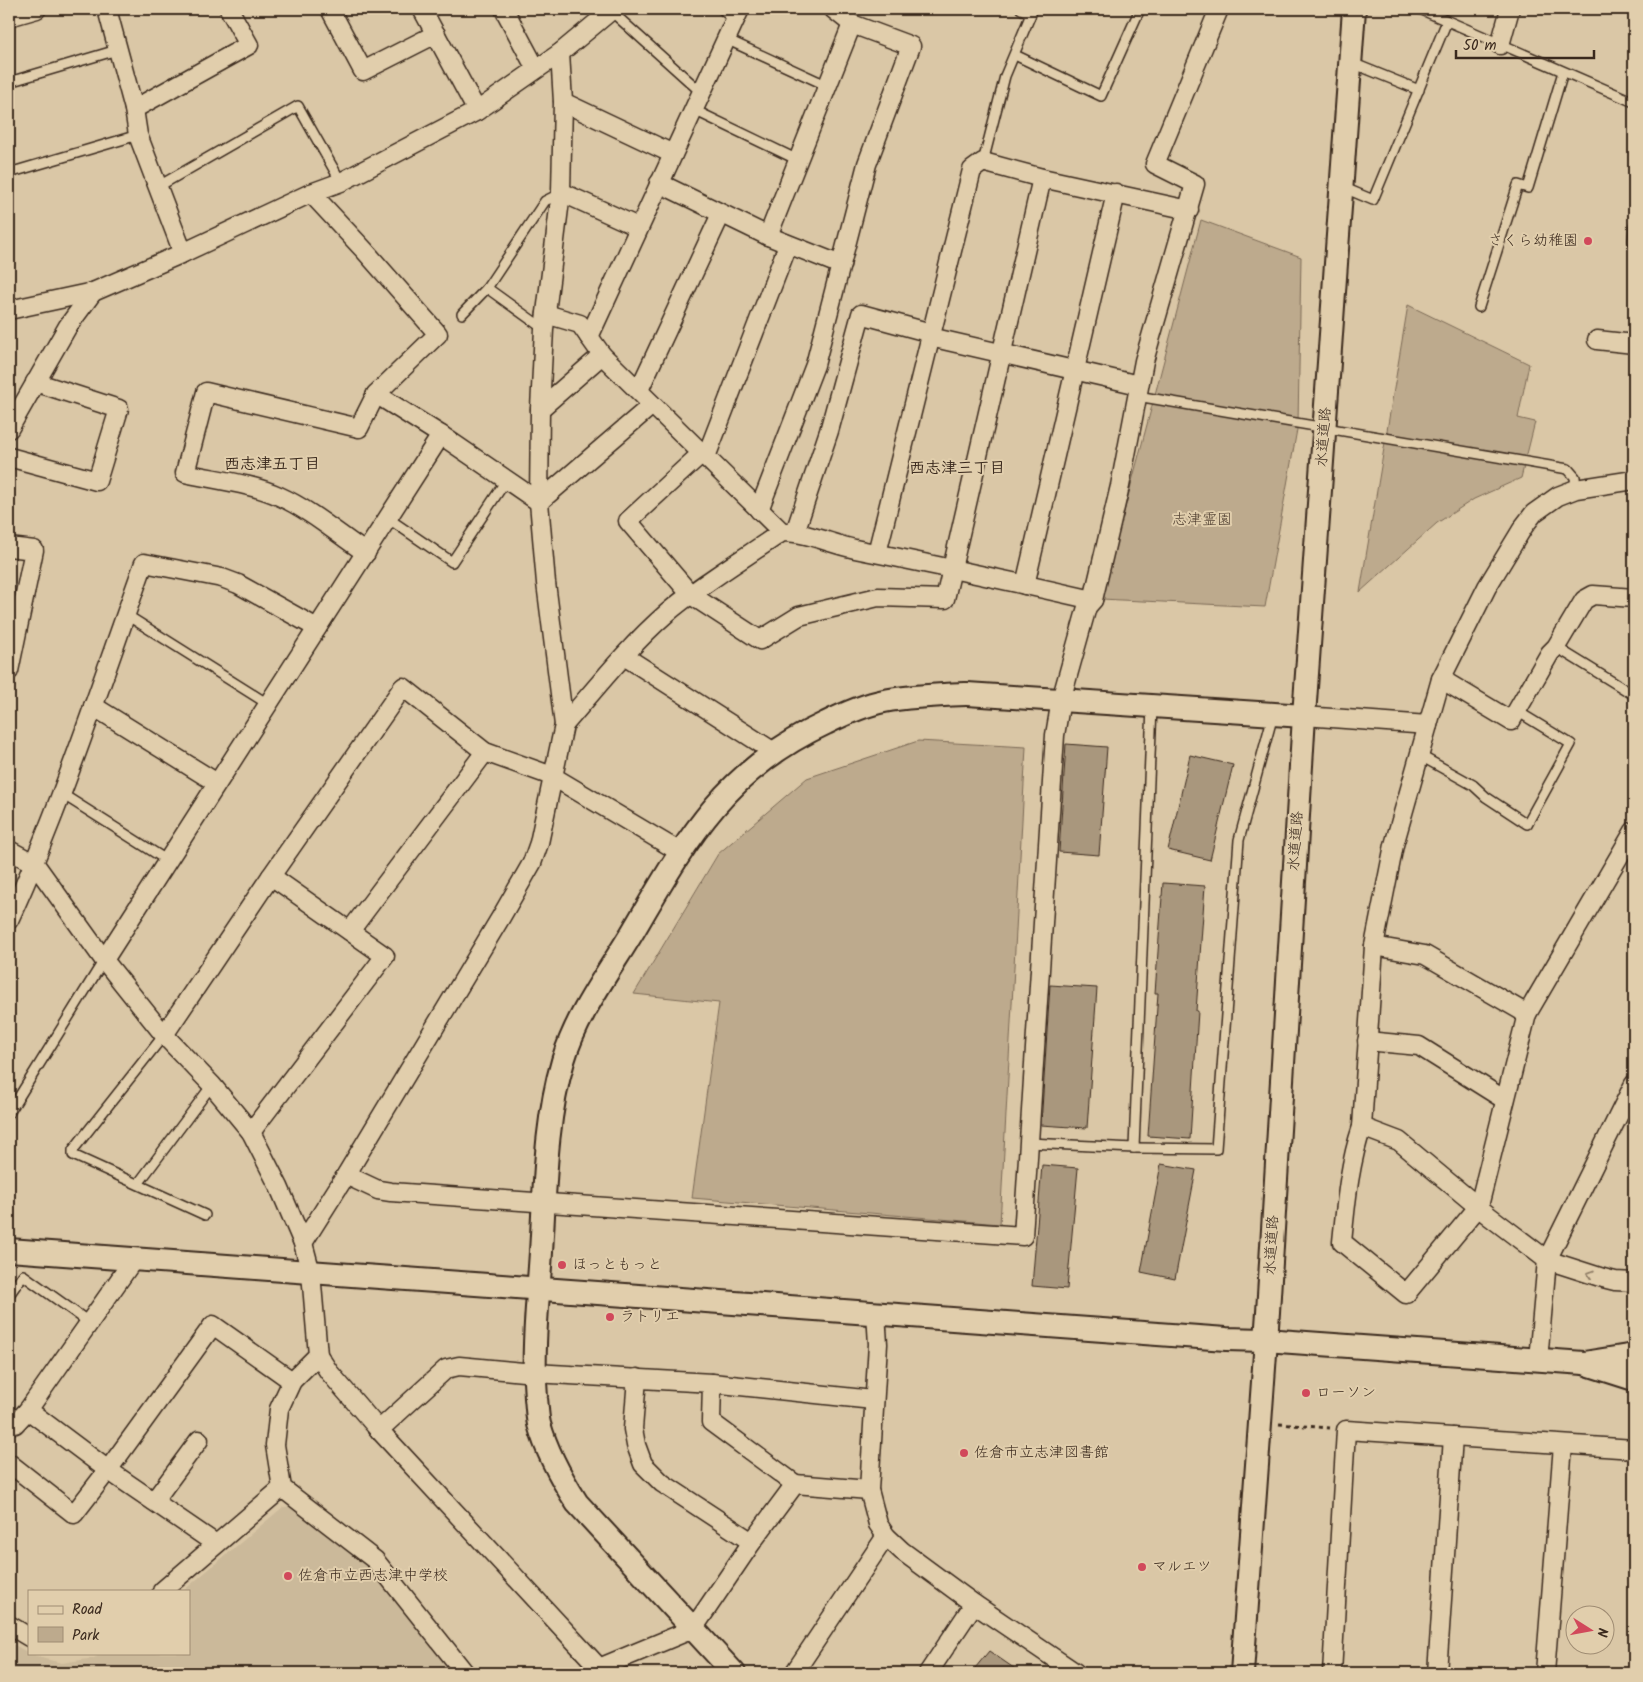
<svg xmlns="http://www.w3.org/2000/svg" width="1643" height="1682" font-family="Kalam,'Klee One',sans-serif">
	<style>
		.built { fill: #cbb99a }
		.green { fill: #bdaa8d; stroke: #7c6a56 }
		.building { fill: #a9977d; stroke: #3b2a1e }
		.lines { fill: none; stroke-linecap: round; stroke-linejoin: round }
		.service-casing { stroke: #3b2a1e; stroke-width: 12 }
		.minor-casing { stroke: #3b2a1e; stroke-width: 21 }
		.tertiary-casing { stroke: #3b2a1e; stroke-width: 26 }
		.path { stroke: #3b2a1e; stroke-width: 3; stroke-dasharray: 4 4; stroke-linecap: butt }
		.service { stroke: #e1ceac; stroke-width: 9 }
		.minor { stroke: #e1ceac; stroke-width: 18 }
		.tertiary { stroke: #e1ceac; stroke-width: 22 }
		.oneway { stroke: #8e7c65 }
		.poi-dot { fill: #d1495b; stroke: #e1ceac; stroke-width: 2 }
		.labels { text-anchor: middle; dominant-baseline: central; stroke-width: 4; stroke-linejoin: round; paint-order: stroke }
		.poi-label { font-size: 15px; fill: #3b2a1e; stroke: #e1ceac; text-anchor: start }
		.street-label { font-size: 15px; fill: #3b2a1e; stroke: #e1ceac }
		.park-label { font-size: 15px; fill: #4e3d2f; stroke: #e1ceac }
		.neighbourhood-label { font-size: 16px; font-weight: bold; fill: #3b2a1e; stroke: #e1ceac }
	</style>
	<rect width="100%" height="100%" fill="#dac7a6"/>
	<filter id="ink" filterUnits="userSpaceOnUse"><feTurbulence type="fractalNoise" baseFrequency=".02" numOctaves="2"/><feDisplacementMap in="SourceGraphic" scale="10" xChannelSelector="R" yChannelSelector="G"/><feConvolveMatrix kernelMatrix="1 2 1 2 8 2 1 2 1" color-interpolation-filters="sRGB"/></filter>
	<g filter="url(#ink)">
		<path class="built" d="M295 1506 364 1561 454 1673H9V1642L29 1653 45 1659 62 1663 94 1658 103 1653H189V1591H183L283 1507Z"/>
		<g class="green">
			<path d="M1201 220 1301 257 1298 424 1265 607 1101 599Z"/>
			<path d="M1408 305 1529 364 1518 418 1535 422 1521 478 1474 499 1437 523 1360 592Z"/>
			<path d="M918 741 1026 747 1000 1224 692 1198 719 1003 634 994 718 854 807 778Z"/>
		</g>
		<g class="building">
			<path d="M1066 744 1107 747 1099 855 1059 852Z"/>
			<path d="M1190 755 1233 765 1210 860 1168 850Z"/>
			<path d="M1163 883 1205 886 1196 1011H1198L1190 1139 1148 1136 1158 993H1155Z"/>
			<path d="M1050 985 1097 988 1087 1128 1041 1125Z"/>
			<path d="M1161 1164 1196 1170 1175 1279 1141 1272Z"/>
			<path d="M1042 1165 1078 1168 1067 1289 1032 1286Z"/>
			<path d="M989 1651 1021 1673H971Z"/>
		</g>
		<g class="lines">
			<g class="service-casing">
				<g id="service">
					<path d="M722 9 735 21"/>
					<path d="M1420 9 1634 102"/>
					<path d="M611 11 702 93"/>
					<path d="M726 39 828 86"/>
					<path d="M1015 55 1101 96 1140 9"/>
					<path d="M1352 63 1419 90"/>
					<path d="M9 82 117 50"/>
					<path d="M694 110 798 160"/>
					<path d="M983 162 1005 76 1031 14 1021 9"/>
					<path d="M9 173 138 135"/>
					<path d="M159 186 298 106 341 182"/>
					<path d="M1342 187 1373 200 1447 21"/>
					<path d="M1633 241 1634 227"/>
					<path d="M487 288 544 329"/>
					<path d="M1479 307 1518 185 1528 188 1563 72"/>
					<path d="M462 314 487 288 545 201 561 193"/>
					<path d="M1137 396 1568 469 1575 477 1576 489"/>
					<path d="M389 519 452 562 507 479"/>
					<path d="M125 614 268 704"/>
					<path d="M1556 647 1634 695"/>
					<path d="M1419 755 1473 785 1486 797 1527 824 1571 744 1517 711"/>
					<path d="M62 794 168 861"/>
					<path d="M164 1035 73 1150V1155L205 1215"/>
					<path d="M9 1113 104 960"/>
					<path d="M1029 1143 1134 1148 1152 707"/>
					<path d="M1134 1148 1216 1149 1239 840 1273 715"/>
					<path d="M138 1184 212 1085"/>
					<path d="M9 1295 23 1275 90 1323"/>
				</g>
			</g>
			<g class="minor-casing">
				<g id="minor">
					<path d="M107 9 134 109 138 135 183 253"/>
					<path d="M330 9 363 71 436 34"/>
					<path d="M422 9 477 111"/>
					<path d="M504 9 536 69"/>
					<path d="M9 17 37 9"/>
					<path d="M1500 45 1510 9"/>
					<path d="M563 102 673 154"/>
					<path d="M134 109 249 45 229 9"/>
					<path d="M659 183 768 236 841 265"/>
					<path d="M561 192 638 227"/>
					<path d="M311 193 365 251 438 334 376 394 359 428 206 392 185 473C215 480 250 483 279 496 310 510 338 534 366 553"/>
					<path d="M768 236 852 24"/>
					<path d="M9 310 93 292 183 253 311 193 341 182 477 111 560 53 613 9"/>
					<path d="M546 314 580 324 602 355 782 532"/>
					<path d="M589 337 740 9"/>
					<path d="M930 337 1139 385"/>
					<path d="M1597 340 1634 344"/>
					<path d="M639 390 721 214"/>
					<path d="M376 394 441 435 539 502 652 405"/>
					<path d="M540 409 602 355"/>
					<path d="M9 429 68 326 93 292"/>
					<path d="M702 453 628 521 691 595 760 640 799 616 878 597 945 599 1042 178"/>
					<path d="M9 457 97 481 119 409 35 382"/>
					<path d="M706 457 788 245"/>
					<path d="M1634 480 1576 489 1558 496 1534 513 1524 526 1487 587 1441 679 1394 845 1374 946 1362 1127C1349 1165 1346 1203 1342 1242L1406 1294 1479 1206 1527 1014 1634 831"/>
					<path d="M759 510 815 365 867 164 911 46 852 24 833 9"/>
					<path d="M795 532 829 431 861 314 931 333"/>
					<path d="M9 547 34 550 9 671"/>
					<path d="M877 553 972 170 983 162 1042 178 1189 210"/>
					<path d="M1025 585 1116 193"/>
					<path d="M624 656 774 752"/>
					<path d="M1441 679 1511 721 1550 653 1556 647 1584 600 1593 595 1634 598"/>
					<path d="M93 706 217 783"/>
					<path d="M1304 716 1428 725"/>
					<path d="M564 725C596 688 630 645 667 613 702 583 743 559 782 532 807 532 831 544 855 549 935 565 1014 582 1093 600"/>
					<path d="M9 850 35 864 104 960 164 1035 212 1085 251 1132 279 1187 303 1243 311 1273 318 1355 292 1381 279 1409 275 1445 282 1488 375 1560 465 1673"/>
					<path d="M9 920C62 804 101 683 144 563L222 578 238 584 317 628"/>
					<path d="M350 931 485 752"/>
					<path d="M1374 946 1425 955 1527 1014"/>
					<path d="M104 960 441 435"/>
					<path d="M164 1035 271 876 403 687 485 752 552 776 680 852"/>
					<path d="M1367 1041 1419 1046 1505 1100"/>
					<path d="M1362 1127 1399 1141 1489 1216 1547 1260 1603 1278 1615 1281 1634 1282"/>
					<path d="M251 1132 385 956 271 876"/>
					<path d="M346 1175 378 1190 391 1192 1023 1236 1055 735 1061 700 1087 607 1093 600 1120 486 1144 361 1195 184 1155 164 1219 9"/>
					<path d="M303 1243 346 1175 501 917 532 863 539 843 564 725 546 583 539 502 540 409 544 329 561 192 563 102 560 53"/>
					<path d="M876 1313 878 1344 869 1490 878 1524 886 1536 902 1551 974 1604 1076 1673"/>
					<path d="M318 1355 329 1372 379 1430 604 1673"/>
					<path d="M1538 1360 1547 1260 1634 1084"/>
					<path d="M637 1378 633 1429 636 1445 643 1464 662 1483 752 1542"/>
					<path d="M712 1383 711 1422 795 1484"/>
					<path d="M28 1410 108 1470 216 1544"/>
					<path d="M9 1424H15L28 1410 134 1259"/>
					<path d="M379 1430 446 1369 459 1366 534 1373 712 1383 873 1400"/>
					<path d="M9 1463 74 1514 108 1470 213 1325 292 1381"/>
					<path d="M154 1501 199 1440"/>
					<path d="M162 1591 282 1488"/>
					<path d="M9 1625 29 1637"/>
					<path d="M599 1668 693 1629 752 1542 795 1484 869 1490"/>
					<path d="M794 1673 886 1536"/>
					<path d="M928 1673 974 1604"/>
					<path d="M1332 1673 1346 1430 1634 1449"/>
					<path d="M1437 1673 1453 1437"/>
					<path d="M1545 1673 1563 1445"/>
				</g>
			</g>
			<g class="tertiary-casing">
				<g id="tertiary">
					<path d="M9 1250 1226 1339 1265 1340 1584 1363 1634 1355"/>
					<path d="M1587 1364 1634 1379"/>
					<path d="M734 1673 577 1503C561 1478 547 1453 539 1424 537 1415 537 1406 536 1398 532 1350 538 1300 541 1252 545 1189 545 1122 563 1061 576 1016 608 973 632 933 686 841 724 770 826 723 844 714 864 705 884 701 911 696 940 695 967 694L1304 716"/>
					<path d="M1242 1673 1268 1312 1304 716 1354 9"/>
				</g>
			</g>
			<path class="path" d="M1279 1424 1330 1428"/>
			<use href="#service" class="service"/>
			<use href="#minor" class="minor"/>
			<use href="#tertiary" class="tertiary"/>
		</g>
		<defs><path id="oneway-chevron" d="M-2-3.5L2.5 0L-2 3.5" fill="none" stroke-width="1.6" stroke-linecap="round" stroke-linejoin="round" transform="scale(1.25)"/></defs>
		<use class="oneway" href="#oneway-chevron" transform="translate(1590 1274) rotate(-162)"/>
	</g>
	<g class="poi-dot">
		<circle cx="1588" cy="241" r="5"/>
		<circle cx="562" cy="1265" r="5"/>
		<circle cx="610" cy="1317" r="5"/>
		<circle cx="1306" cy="1393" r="5"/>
		<circle cx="964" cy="1453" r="5"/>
		<circle cx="1142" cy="1567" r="5"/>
		<circle cx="288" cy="1576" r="5"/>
	</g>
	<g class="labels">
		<g class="poi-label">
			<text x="1578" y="241" text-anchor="end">さくら幼稚園</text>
			<text x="572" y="1265">ほっともっと</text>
			<text x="620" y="1317">ラトリエ</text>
			<text x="1316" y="1393">ローソン</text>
			<text x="974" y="1453">佐倉市立志津図書館</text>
			<text x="1152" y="1567">マルエツ</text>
			<text x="298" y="1576">佐倉市立西志津中学校</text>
		</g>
		<g class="street-label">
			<text transform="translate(1324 437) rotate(-86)">水道道路</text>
			<text transform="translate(1296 841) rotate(-86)">水道道路</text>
			<text transform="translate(1272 1245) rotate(-87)">水道道路</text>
		</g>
		<g class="park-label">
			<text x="1202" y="520">志津霊園</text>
		</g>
		<g class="neighbourhood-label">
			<text x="272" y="464">西志津五丁目</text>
			<text x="957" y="468">西志津三丁目</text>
		</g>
	</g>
	<rect width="1643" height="1682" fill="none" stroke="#e1ceac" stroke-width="30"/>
	<rect x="15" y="15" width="1613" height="1652" fill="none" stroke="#3b2a1e" stroke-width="2" filter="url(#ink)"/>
	<rect x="28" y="1590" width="162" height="65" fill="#e1ceac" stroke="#9f8c73"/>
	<rect x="38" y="1606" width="25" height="8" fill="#e1ceac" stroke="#9f8c73"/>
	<text x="72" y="1614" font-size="15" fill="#3b2a1e">Road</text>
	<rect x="38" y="1627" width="25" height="15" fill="#bdaa8d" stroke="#9f8c73"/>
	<text x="72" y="1640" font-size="15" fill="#3b2a1e">Park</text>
	<g transform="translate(1590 1630) rotate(101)"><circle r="24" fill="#e1ceac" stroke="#9f8c73"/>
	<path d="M0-4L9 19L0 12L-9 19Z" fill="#d1495b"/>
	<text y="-8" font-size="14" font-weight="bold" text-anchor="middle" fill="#3b2a1e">N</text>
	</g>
	<path d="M1456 50v8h138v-8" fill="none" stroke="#3b2a1e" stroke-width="2.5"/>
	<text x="1463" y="50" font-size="15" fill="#3b2a1e" stroke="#e1ceac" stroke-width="4" paint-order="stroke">50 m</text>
</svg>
